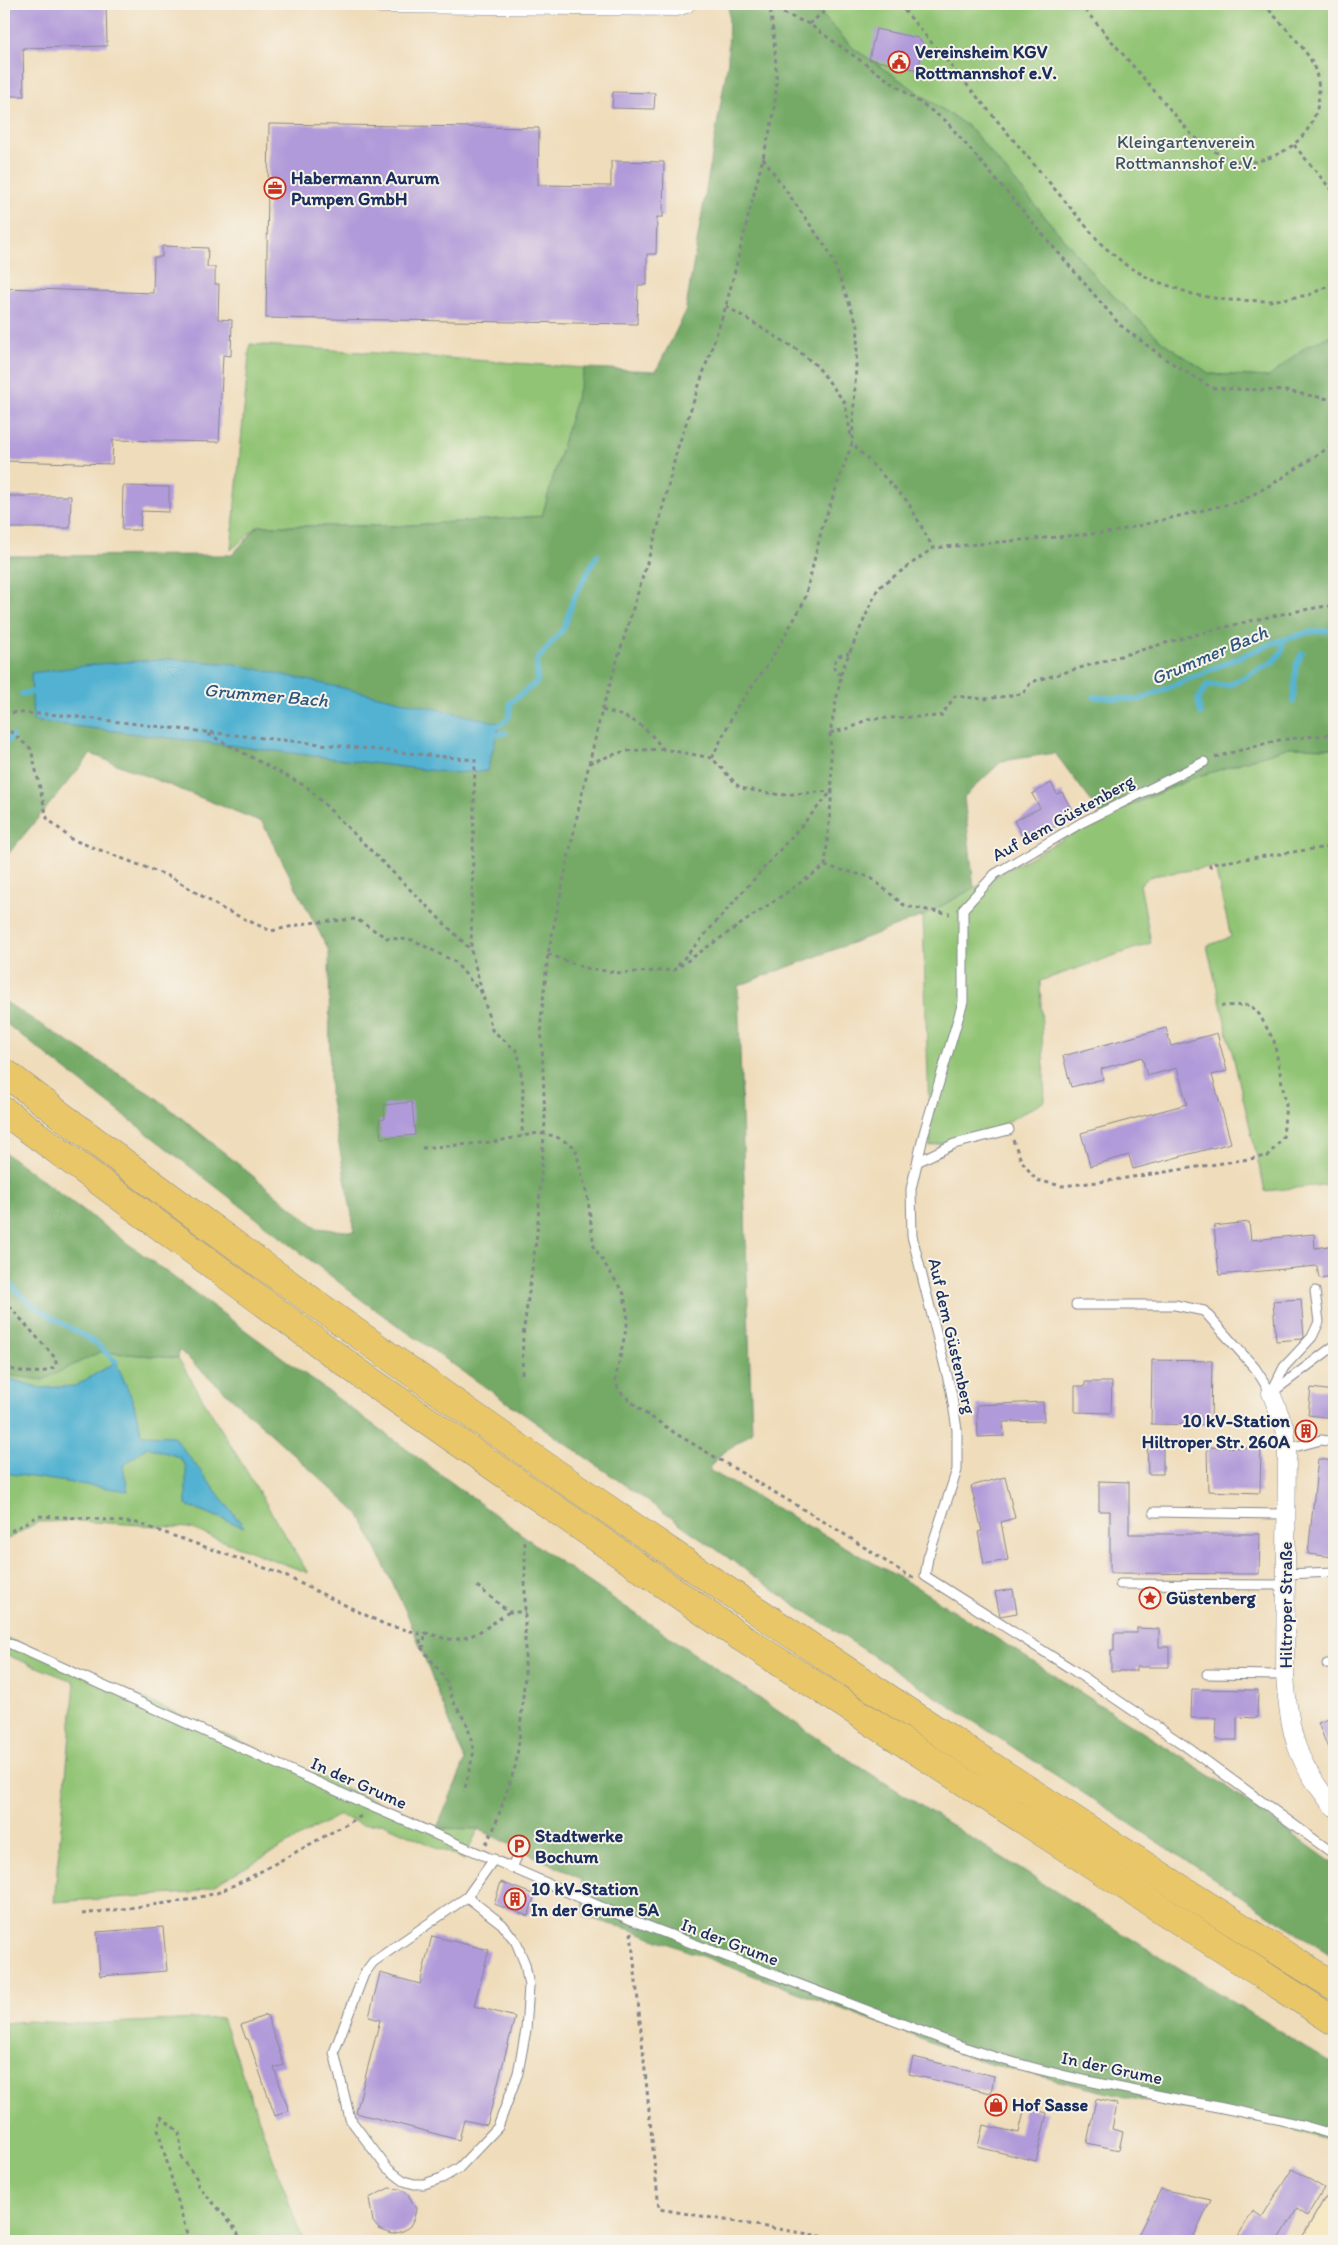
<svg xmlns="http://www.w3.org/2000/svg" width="1338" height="2245" font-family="Itim,sans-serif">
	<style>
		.green { fill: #92c475; stroke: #567a6a }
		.forest { fill: #75aa66; stroke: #486c62 }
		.water { fill: #53b2d1; stroke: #377098 }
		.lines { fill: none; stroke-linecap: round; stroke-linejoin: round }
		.stream { stroke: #53b2d1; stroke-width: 5.5 }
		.building { fill: #b19ad9 }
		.lane-casing { stroke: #85868c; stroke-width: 11 }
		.street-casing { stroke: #85868c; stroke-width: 19 }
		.secondary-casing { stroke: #85868c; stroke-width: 27 }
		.highway-casing { stroke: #85868c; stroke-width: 29 }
		.path { stroke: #85868c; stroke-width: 3; stroke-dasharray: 4 4; stroke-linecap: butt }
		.lane { stroke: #fff; stroke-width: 9 }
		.street { stroke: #fff; stroke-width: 18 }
		.secondary { stroke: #f6e9c3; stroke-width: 25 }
		.highway { stroke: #e9c769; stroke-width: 28 }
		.labels { text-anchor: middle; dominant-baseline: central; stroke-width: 4; stroke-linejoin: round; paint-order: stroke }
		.poi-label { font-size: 18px; font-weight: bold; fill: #1b2f5e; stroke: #f7f3e8; text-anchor: start }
		.park-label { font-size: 18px; fill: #395464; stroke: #f7f3e8 }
		.street-label { font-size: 18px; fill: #1b2f5e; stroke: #f7f3e8 }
		.water-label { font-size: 19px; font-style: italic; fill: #2c5680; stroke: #f7f3e8 }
	</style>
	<rect width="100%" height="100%" fill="#f7f3e8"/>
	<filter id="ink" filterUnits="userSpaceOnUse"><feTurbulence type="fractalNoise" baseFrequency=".02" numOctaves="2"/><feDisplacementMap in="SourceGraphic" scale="10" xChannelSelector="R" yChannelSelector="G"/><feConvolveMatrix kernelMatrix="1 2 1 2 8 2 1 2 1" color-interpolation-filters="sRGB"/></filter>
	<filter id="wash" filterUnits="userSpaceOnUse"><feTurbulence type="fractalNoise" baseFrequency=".0096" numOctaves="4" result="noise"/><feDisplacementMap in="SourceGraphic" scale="20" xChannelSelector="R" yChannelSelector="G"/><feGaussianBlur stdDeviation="1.12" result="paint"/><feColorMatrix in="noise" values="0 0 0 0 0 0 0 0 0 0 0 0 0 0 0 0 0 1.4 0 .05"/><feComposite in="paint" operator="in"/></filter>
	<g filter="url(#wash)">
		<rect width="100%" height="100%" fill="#efdcba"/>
		<g class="green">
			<path d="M812 4H1334V385L1301 350 1269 377 1210 374 1164 343 1105 288 970 128 853 48Z"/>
			<path d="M250 344 585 368 542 516 396 526H258L231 550Z"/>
			<path d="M1289 747 1334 748V1184L1265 1191 1207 946 1231 937 1215 868H1204L1152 876 1140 884 1151 943 1040 981 1045 1101 990 1131 930 1146 923 916 1103 817 1194 778Z"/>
			<path d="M100 1352 178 1358 308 1573 189 1528 78 1521 38 1522 4 1541V1356Z"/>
			<path d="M4 1637 437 1828 478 1829 464 1860 382 1823 363 1825 339 1815 212 1886 191 1893 54 1902 75 1682 4 1654Z"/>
			<path d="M222 2018 303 2241H4V2023L27 2021 86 2024Z"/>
		</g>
		<g class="forest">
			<path d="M729 4H812L853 48 970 128 1105 288 1164 343 1210 374 1269 377 1305 347 1334 334V748L1289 747 1194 778 1103 817 1055 753 1002 761 964 797 974 888 923 916 738 986 752 1432 719 1456 709 1470 918 1588 1214 1778 1334 1864V1957L794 1604 363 1301 4 1022V1001L158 1099 317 1228 355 1232 330 1096 329 951 262 822 91 754 4 859V556L232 555 258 526H396L542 516 585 368 656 371 685 313 728 61Z"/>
			<path d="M4 1152 551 1556 851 1761 1053 1890 1334 2065V2142L1277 2125 1129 2098 986 2063 632 1930 585 1917 581 1879 478 1829 437 1828 465 1761 408 1616 360 1515 179 1350 178 1358 100 1352 43 1380 4 1375Z"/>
		</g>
		<g class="water">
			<path d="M170 659 234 664 500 723 487 771 451 773 33 721 31 673 98 664Z"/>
			<path d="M116 1362 133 1401 142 1435 173 1436 244 1527 186 1505V1467L179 1457 147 1447 123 1466 128 1491 4 1473V1377L41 1388 75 1386Z"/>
		</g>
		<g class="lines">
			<g class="stream">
				<path d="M22 694 39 691"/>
				<path d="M1094 697 1139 700 1273 643 1309 632 1334 630"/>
				<path d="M1293 701 1296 666 1302 653"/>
				<path d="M1201 714 1198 700 1207 685H1229L1273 662 1282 651 1283 640"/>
				<path d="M494 729C507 719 511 722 510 703L537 682V660L564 628 573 600 597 555"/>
				<path d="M491 735 506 733"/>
				<path d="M4 745 12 736"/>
				<path d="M4 1279 32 1305 97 1344 116 1362"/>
			</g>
		</g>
		<g id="blocks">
			<g class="building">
				<path d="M4 4H106L107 46 23 48 24 96H4Z"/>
				<path d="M876 29 918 38 924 44 918 70 869 59Z"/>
				<path d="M613 92 655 93 654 109 612 108Z"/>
				<path d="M269 124 539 128 538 185 611 186V161L664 162 663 217H657L656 254H647V285H638L637 324 266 318Z"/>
				<path d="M162 246 208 248 207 267H215V284H219L218 319 232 320 231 356 223 355 219 442 113 440 112 464 4 461V288L153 293 154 257H162Z"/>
				<path d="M123 486 169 487V512L141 511 140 530H122Z"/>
				<path d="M9 496H71L70 528H7V520L4 519V503H9Z"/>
				<path d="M1051 783 1057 794 1062 792 1075 816 1026 842 1014 821 1040 808 1032 794Z"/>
				<path d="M1166 1028 1171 1046 1217 1033 1227 1071 1212 1075 1231 1143 1133 1169 1129 1155 1090 1166 1081 1133 1187 1104 1177 1068 1147 1076 1142 1057 1101 1069 1103 1079 1071 1087 1063 1056Z"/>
				<path d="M412 1102 415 1135 381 1138 379 1120 385 1119 384 1105Z"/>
				<path d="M1249 1222 1251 1240 1314 1234 1315 1248 1334 1245V1276L1319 1278 1317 1266 1219 1275 1214 1226Z"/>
				<path d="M1301 1299 1304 1337 1302 1339 1276 1341 1273 1301Z"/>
				<path d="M1152 1360 1212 1361 1211 1425 1151 1424Z"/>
				<path d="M1085 1382H1112L1111 1413 1075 1412V1386H1085Z"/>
				<path d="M1311 1388 1334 1391V1418L1308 1415Z"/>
				<path d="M1043 1402 1044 1421 1003 1422 1004 1436 978 1437 977 1405Z"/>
				<path d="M1147 1443H1163V1474H1148Z"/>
				<path d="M1207 1447 1261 1448 1260 1493 1208 1491Z"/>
				<path d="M1318 1459 1334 1461V1557L1308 1554Z"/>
				<path d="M1005 1477 1015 1518 1001 1522 1008 1560 984 1564 978 1532 982 1531 971 1486Z"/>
				<path d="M1099 1481 1129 1482V1534H1260L1259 1574 1110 1573V1511H1099Z"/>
				<path d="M1013 1589 1017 1613 1000 1616 995 1592Z"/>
				<path d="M1137 1628 1159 1629V1647H1169V1667H1136V1671H1111V1651H1114V1633H1137Z"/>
				<path d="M1192 1689 1258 1690 1257 1718 1237 1717V1740H1216L1217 1718H1191Z"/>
				<path d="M1334 1717V1763L1318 1723Z"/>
				<path d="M501 1882 535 1895 528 1916 494 1904Z"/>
				<path d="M163 1927 167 1971 100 1976 97 1932Z"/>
				<path d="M432 1936 489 1950 474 2006 515 2017 487 2125 464 2120 459 2140 356 2113 380 2020 369 2017 380 1973 420 1984Z"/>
				<path d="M267 2015 284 2065 274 2068 289 2111 275 2116 248 2039H246L241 2025Z"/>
				<path d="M913 2057 994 2076 991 2093 909 2074Z"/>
				<path d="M1096 2099 1117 2104 1112 2129 1123 2132 1119 2150 1087 2143Z"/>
				<path d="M1025 2107 1047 2113 1036 2161 978 2147 983 2125 1019 2133Z"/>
				<path d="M1292 2169 1324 2188 1307 2216 1297 2209 1278 2241H1235L1253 2211 1262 2217Z"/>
				<path d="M389 2188 400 2189 408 2194 416 2209 414 2218 410 2226 403 2231 392 2234 379 2229 373 2222 369 2198Z"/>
				<path d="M1161 2189 1211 2200 1192 2241H1135Z"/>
			</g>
		</g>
	</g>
	<g filter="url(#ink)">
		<use href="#blocks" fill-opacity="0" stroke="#85868c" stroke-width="1"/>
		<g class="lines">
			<g class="lane-casing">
				<g id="lane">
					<path d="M1204 762 1081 823 995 874 963 909V1002L924 1133 911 1189 912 1236 951 1391 957 1430V1470L928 1558 925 1576 1070 1668 1184 1745 1334 1854"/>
					<path d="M919 1161 954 1144 1009 1130"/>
					<path d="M1076 1305H1175L1204 1311 1255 1368 1271 1393"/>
					<path d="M1274 1391 1334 1346"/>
					<path d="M1271 1393 1284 1367 1312 1337 1319 1322 1315 1291"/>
					<path d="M1287 1449 1321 1440 1334 1442"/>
					<path d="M1154 1512 1286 1514"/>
					<path d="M1286 1574 1334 1572"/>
					<path d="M1120 1584 1286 1585"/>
					<path d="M4 1641 359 1801 629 1919 952 2043C1035 2073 1122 2088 1208 2105 1250 2114 1294 2121 1334 2135"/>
					<path d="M1327 1664 1334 1665"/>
					<path d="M1207 1674 1285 1675"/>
					<path d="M512 1868 518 1854"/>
					<path d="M467 1897 502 1924 516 1942 525 1964 529 1986 526 2030 518 2073 498 2127 459 2168 442 2178 424 2184H414L404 2181 387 2168 350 2119 334 2052 364 1974 373 1962 467 1897 494 1859"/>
				</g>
			</g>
			<g class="street-casing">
				<g id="street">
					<path d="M381 4 677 7 686 4"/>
					<path d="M1271 1393 1285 1428 1287 1449 1285 1675C1289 1733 1296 1763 1334 1807"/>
				</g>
			</g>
			<g class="secondary-casing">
				<path id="secondary" d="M1315 2241 1334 2208"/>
			</g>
			<g class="highway-casing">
				<g id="highway">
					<path d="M4 1072C431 1399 879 1699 1334 1986"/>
					<path d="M4 1111 366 1378 736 1634 1334 2021"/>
				</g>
			</g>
			<g class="path">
				<path d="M761 4 809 24 946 121 1120 325 1164 358 1212 388 1286 391 1334 400"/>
				<path d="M899 4 1101 244 1126 265 1150 279 1195 295 1227 300 1270 301 1309 295 1334 283"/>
				<path d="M1080 4 1192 135C1209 148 1227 163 1250 162 1255 162 1263 160 1268 158 1308 145 1329 107 1314 67 1307 48 1277 20 1264 4"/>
				<path d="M809 24 834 4"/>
				<path d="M1294 145 1334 193"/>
				<path d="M763 158 830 253 858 326 852 443"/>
				<path d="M726 306 796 349 817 366 845 403 851 437"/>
				<path d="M841 675 835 671 833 664 839 656 849 653"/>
				<path d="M602 710C633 718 643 723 663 749L712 758 740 788 781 795 832 791 830 733 842 670 878 588 933 548"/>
				<path d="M4 712 61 715 205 732 475 760 471 950"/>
				<path d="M4 726 31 749 47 818 71 839 171 877 223 909 271 931 307 923 356 919 387 938 413 940 455 962 483 995"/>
				<path d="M830 733 853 727 867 719 941 716 955 696 984 699 1023 694 1031 682C1131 654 1231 620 1334 605"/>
				<path d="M208 734 307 787 471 950 492 1030 518 1052 523 1087 522 1136"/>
				<path d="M1215 757 1279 740 1334 734"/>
				<path d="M712 758 737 707 769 663 804 602 822 528 852 443 908 502 933 548 1113 532 1241 501 1274 483 1334 444"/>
				<path d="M589 763 625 751 662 749"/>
				<path d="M825 866 832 791"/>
				<path d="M1210 868V864L1334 846"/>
				<path d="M548 954 585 968 621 973 674 970 825 866 870 877 905 906 950 914"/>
				<path d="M678 965 832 791"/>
				<path d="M1013 1140 1021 1160 1036 1180 1062 1186 1107 1181 1268 1156 1283 1137 1286 1104 1274 1041 1259 1014 1250 1005 1221 1006"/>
				<path d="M422 1148 493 1142 538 1133 555 1136 575 1147 588 1200 594 1247 624 1294 628 1320 615 1381 619 1391 642 1411 678 1435 833 1527 910 1577H914"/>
				<path d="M4 1300 56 1359V1366C41 1377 21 1371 4 1368"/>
				<path d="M522 1374 523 1335 537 1234 545 1121 541 1020 548 954 580 802 602 710 658 527 677 450 726 306 773 118C780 74 774 46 770 4"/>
				<path d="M4 1535 38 1516 85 1518 137 1523 279 1573 386 1625 419 1633 421 1647 445 1678 453 1701 467 1724 474 1751 464 1792"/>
				<path d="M477 1586 509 1612H526"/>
				<path d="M421 1647 424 1646 425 1633C433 1634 440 1638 448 1639 472 1642 490 1624 509 1612"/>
				<path d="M486 1844 495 1826 516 1764 519 1741 525 1675V1542"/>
				<path d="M82 1914 183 1901 217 1893 247 1879 363 1815"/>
				<path d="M631 1932 659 2209 850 2241"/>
				<path d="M189 2241 158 2130 161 2117 179 2132 182 2158 197 2179 198 2186 232 2224 242 2241"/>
			</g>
			<use href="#lane" class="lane"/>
			<use href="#street" class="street"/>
			<use href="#secondary" class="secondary"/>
			<use href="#highway" class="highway"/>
		</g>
	</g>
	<defs>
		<g id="civic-ring" transform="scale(1.125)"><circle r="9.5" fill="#f7f3e8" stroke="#c8321e" stroke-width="1.5"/><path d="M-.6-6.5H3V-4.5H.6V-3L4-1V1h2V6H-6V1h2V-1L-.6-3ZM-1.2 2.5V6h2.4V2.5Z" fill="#c8321e"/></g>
		<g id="office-ring" transform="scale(1.125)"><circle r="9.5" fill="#f7f3e8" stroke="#c8321e" stroke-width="1.5"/><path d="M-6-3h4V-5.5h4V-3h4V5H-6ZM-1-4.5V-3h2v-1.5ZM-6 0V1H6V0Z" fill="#c8321e"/></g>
		<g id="building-ring" transform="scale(1.125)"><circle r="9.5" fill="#f7f3e8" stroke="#c8321e" stroke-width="1.5"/><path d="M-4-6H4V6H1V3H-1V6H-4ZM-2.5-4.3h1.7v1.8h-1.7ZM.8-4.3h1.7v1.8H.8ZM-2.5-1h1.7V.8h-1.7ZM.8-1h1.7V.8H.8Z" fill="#c8321e"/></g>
		<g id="sight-ring" transform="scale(1.125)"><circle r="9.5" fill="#f7f3e8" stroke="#c8321e" stroke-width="1.5"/><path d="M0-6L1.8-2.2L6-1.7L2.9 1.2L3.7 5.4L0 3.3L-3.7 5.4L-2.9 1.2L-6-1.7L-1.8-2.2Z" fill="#c8321e"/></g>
		<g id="parking-ring" transform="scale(1.125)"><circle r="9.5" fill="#f7f3e8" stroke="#c8321e" stroke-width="1.5"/><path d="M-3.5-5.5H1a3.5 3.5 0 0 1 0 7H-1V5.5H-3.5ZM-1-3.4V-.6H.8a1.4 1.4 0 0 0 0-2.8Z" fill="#c8321e"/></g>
		<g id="shop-ring" transform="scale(1.125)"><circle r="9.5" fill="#f7f3e8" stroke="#c8321e" stroke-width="1.5"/><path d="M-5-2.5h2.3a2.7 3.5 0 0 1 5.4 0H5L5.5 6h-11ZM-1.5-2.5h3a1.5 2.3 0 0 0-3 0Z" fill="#c8321e"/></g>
	</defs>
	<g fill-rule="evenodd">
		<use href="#civic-ring" x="899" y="62"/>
		<use href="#office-ring" x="275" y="188"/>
		<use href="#building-ring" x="1306" y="1431"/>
		<use href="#sight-ring" x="1150" y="1598"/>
		<use href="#parking-ring" x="519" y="1846"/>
		<use href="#building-ring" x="515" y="1899"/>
		<use href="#shop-ring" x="996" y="2105"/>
	</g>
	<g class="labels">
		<g class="poi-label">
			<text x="915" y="52">Vereinsheim KGV<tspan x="915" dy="21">Rottmannshof e.V.</tspan></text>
			<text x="291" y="178">Habermann Aurum<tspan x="291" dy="21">Pumpen GmbH</tspan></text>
			<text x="1290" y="1421" text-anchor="end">10 kV-Station<tspan x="1290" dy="21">Hiltroper Str. 260A</tspan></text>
			<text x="1166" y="1598">Güstenberg</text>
			<text x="535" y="1836">Stadtwerke<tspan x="535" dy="21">Bochum</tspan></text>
			<text x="531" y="1889">10 kV-Station<tspan x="531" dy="21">In der Grume 5A</tspan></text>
			<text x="1012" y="2105">Hof Sasse</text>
		</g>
		<g class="park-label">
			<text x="1186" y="142">Kleingartenverein<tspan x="1186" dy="21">Rottmannshof e.V.</tspan></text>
		</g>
		<g class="street-label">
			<text transform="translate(1063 818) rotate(-29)">Auf dem Güstenberg</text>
			<text transform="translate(952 1336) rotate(77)">Auf dem Güstenberg</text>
			<text transform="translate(1286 1605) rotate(-90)">Hiltroper Straße</text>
			<text transform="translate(359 1783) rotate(24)">In der Grume</text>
			<text transform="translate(730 1942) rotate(21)">In der Grume</text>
			<text transform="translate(1112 2068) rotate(12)">In der Grume</text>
		</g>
		<g class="water-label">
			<text transform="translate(1209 655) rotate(-23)">Grummer Bach</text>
			<text transform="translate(266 695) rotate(5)">Grummer Bach</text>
		</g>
	</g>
	<rect width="1338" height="2245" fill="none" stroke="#f7f3e8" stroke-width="20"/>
</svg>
